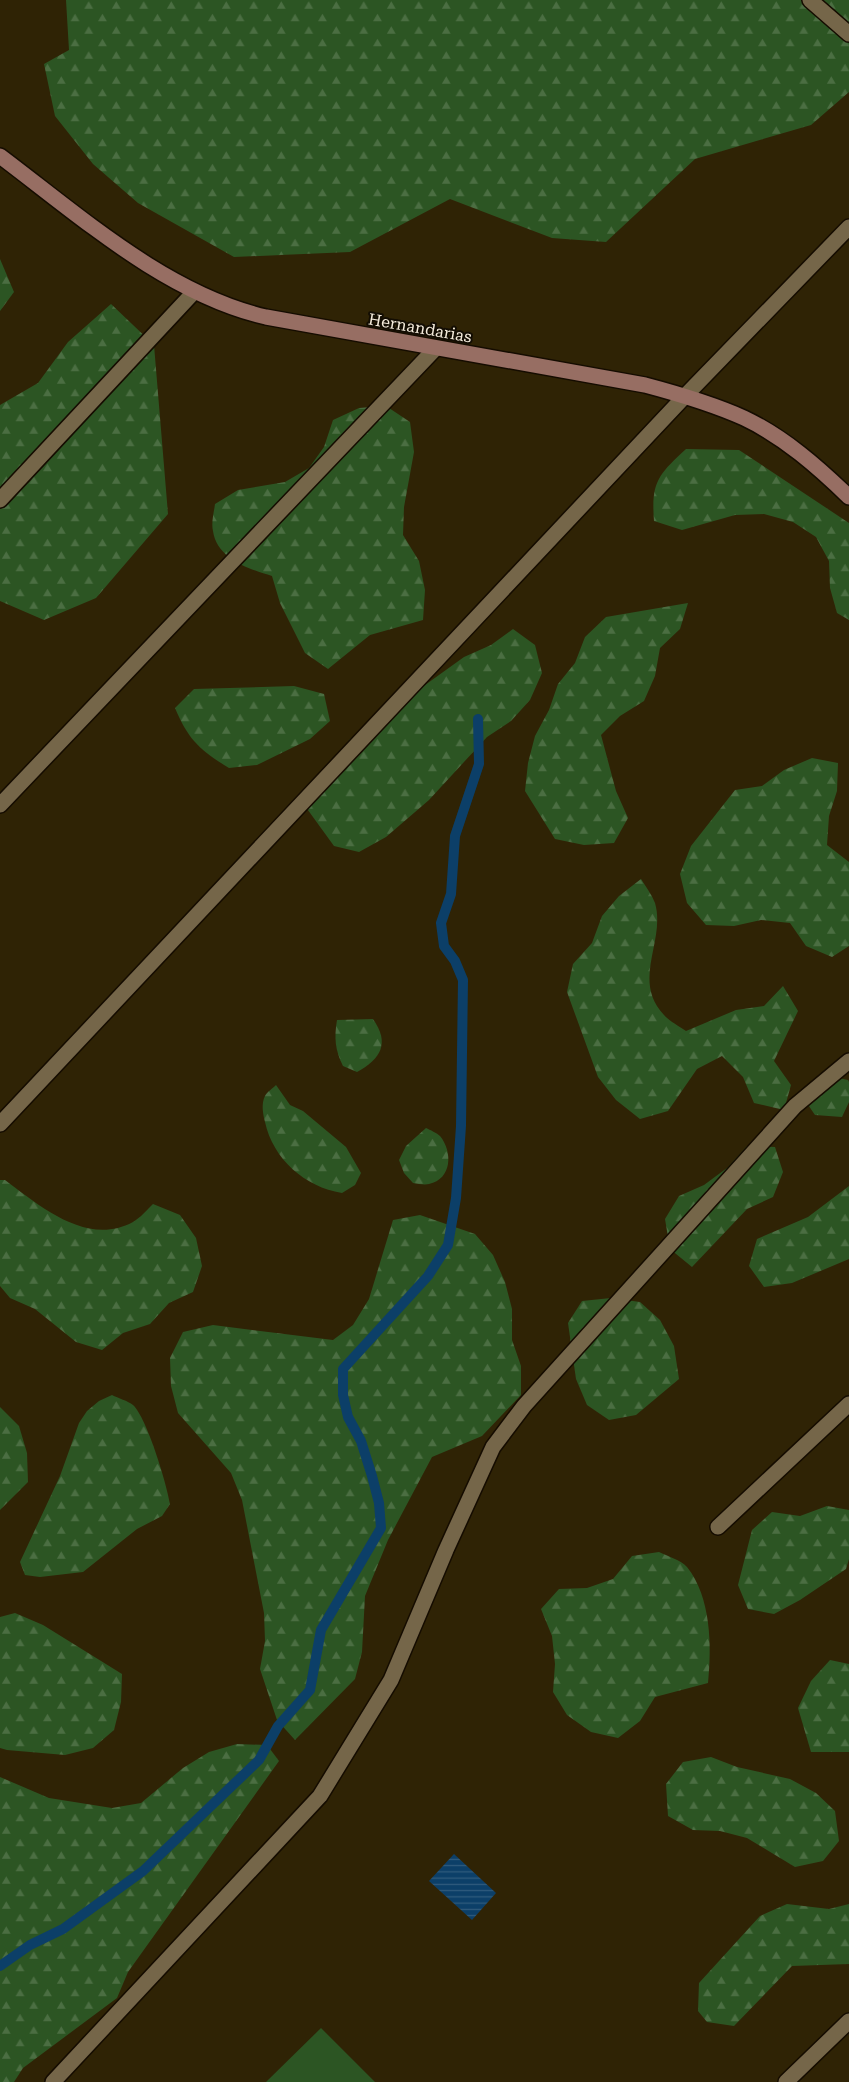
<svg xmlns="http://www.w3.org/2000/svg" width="849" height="2082" font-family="'Roboto Serif',serif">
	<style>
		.forest { fill: url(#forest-firs) }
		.garden { fill: #2c5523 }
		.water { fill: url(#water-rules) }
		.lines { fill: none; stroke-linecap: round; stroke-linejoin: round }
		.stream { stroke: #0c3f68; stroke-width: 10 }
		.lane-casing { stroke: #150c00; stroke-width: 18 }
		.street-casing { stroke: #150c00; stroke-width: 18 }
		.secondary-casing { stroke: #150c00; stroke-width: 18 }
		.lane { stroke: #756649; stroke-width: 15 }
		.street { stroke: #756649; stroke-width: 15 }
		.secondary { stroke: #976e63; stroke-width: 15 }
		.labels { text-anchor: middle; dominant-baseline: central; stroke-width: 4; stroke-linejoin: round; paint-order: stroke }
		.street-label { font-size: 16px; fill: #f5ecdc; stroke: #130d03 }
	</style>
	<defs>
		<pattern id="forest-firs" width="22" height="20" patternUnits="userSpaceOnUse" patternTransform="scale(1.25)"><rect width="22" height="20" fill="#2c5523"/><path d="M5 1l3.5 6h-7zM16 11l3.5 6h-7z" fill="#4b6e42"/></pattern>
		<pattern id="water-rules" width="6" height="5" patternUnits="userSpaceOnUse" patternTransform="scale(1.25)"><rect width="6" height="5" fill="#0c3f68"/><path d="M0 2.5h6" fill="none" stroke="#305b7d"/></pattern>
	</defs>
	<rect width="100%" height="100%" fill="#2f2305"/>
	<g class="forest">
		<path d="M66 0H849V92L811 125 695 159 606 242 552 238 450 199 350 252 234 257 138 203 93 164 55 116 44 64 69 50Z"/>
		<path d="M0 259 14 292 0 311Z"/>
		<path d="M111 304 154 345 168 514 96 598 44 620 0 601V405L38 383 68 342Z"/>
		<path d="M386 406 410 422 414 452 404 507 403 535 419 561 425 590 423 620 370 635 328 669 305 653 280 603 272 576C249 569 217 559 213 531 211 523 214 512 215 504L238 490 285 482 309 468 324 447 333 420 359 408Z"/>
		<path d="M686 449 739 450 849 523V620L837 613 830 588 829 561 816 537 793 522 764 514 735 515 682 530 654 521C651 482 658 475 686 449Z"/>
		<path d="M688 603 680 629 660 648 655 676 644 701 620 716 601 735 616 791 628 818 614 843 584 845 555 839 525 791 528 763 535 736 549 710 558 684 575 663 585 637 606 617Z"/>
		<path d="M513 629 535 645 542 673 530 700 511 721 487 737 429 800 386 837 359 852 334 846 305 806 318 782 350 739 464 657 491 645Z"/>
		<path d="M294 686 324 694 330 721 310 739 257 765 229 768C200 750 189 741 175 708L194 689Z"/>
		<path d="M812 758 838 763 837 791 829 816 827 845 849 862V946L832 957 806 946 790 923 761 920 734 926 706 925 687 903 680 874 691 846 735 790 762 786 784 770Z"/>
		<path d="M641 879C646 887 652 895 655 903 666 941 631 980 664 1015 669 1021 679 1026 686 1031L736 1010 764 1006 783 986 798 1011 774 1061 791 1085 784 1110 754 1103 743 1077 722 1056 697 1069 668 1111 640 1119 616 1100 598 1077 567 992 573 964 592 943 602 916 619 896Z"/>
		<path d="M373 1019C390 1043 381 1059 357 1072L343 1066C335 1050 334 1038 337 1020Z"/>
		<path d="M820 1074 848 1080 849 1082V1102L842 1117 815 1115 800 1093Z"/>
		<path d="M276 1085 290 1105 303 1111 346 1147 361 1173 355 1185 342 1193C305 1187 273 1159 265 1122 263 1114 261 1104 265 1096 267 1092 273 1088 276 1085Z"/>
		<path d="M426 1128C430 1130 437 1133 440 1136 453 1152 452 1179 429 1184 425 1185 418 1184 413 1183L404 1173 399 1160 406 1146Z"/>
		<path d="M747 1146 775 1147 783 1172 773 1197 747 1209 692 1267 670 1249 665 1219 679 1196 704 1185 727 1168Z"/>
		<path d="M0 1180H5C40 1206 87 1247 133 1222 140 1218 147 1210 153 1204L180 1215 196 1238 202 1266 193 1292 169 1303 150 1324 123 1333 102 1350 76 1342 35 1309 10 1298 0 1286Z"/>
		<path d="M849 1186V1259L792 1283 764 1287 749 1266 757 1239 808 1217Z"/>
		<path d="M420 1215 475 1234 493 1255 505 1282 512 1309V1340L521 1366V1395L482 1436 432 1457 388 1540 365 1596 362 1652 355 1679 295 1740 277 1720 260 1669 265 1641 264 1613 242 1500 231 1473 178 1413 171 1386 170 1358 183 1332 213 1325 333 1340 353 1325 369 1299 393 1220Z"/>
		<path d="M611 1298 640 1302 660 1320 674 1346 679 1379 636 1415 609 1420 587 1405 576 1379 568 1323 582 1301Z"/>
		<path d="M112 1395C118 1398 128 1401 133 1405 147 1418 167 1485 170 1504L162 1516 137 1529 83 1572 40 1577 25 1575 20 1562 60 1476 79 1423 87 1411 99 1401Z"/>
		<path d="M0 1407 19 1426 27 1453 28 1482 0 1510Z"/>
		<path d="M827 1506 849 1510V1559L846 1569 800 1600 774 1614 748 1609 738 1585 752 1530 772 1512 800 1516Z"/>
		<path d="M659 1552C667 1556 681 1560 687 1567 711 1597 712 1646 708 1683L655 1697 640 1721 618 1738 591 1732 567 1715 553 1692 555 1664 552 1636 541 1609 559 1589 587 1588 613 1579 632 1556Z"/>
		<path d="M15 1613 43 1625 122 1674 121 1702 114 1730 93 1748 65 1755 7 1750 0 1748V1617Z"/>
		<path d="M830 1660 849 1664V1752H811L798 1708 811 1681Z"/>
		<path d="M237 1744 267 1745 279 1761 128 1972 117 1998 23 2068 14 2082H0V1777L49 1798 112 1808 141 1803 183 1768 209 1752Z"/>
		<path d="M711 1757 737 1767 790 1779 816 1793 835 1811 839 1841 823 1861 795 1867 747 1838 720 1831 693 1830 668 1816 666 1784 683 1762Z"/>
		<path d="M787 1904 829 1909 849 1904V1964L792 1966 734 2026 707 2022 698 2011 699 1983 760 1916Z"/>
	</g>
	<path class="garden" d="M321 2028 375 2082H266Z"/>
	<path class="water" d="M454 1854 496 1893 472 1920 429 1881Z"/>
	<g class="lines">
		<path class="stream" d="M0 1966 30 1945 63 1929 143 1871 259 1760 278 1726 310 1690 321 1630 381 1528 379 1503 372 1476 361 1441 348 1417 343 1395V1369L428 1276 448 1245 456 1198 461 1126 463 980 455 961 444 946 441 923 451 894 455 836 479 764 478 719"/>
		<g class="lane-casing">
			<g id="lane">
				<path d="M810 0 849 34"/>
				<path d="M0 500 194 292"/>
				<path d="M0 805 435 349"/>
				<path d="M718 1527 849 1404"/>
				<path d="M53 2082 320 1796 391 1680 446 1550 493 1447 524 1406 795 1106 849 1061"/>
			</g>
		</g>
		<g class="street-casing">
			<g id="street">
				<path d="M0 1124 685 396 849 227"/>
				<path d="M786 2082 849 2021"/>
			</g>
		</g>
		<g class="secondary-casing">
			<path id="secondary" d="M0 156C81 217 167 294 266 317L645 385C679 394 713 404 744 418 784 437 818 467 849 497"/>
		</g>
		<use href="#lane" class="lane"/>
		<use href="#street" class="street"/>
		<use href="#secondary" class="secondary"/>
	</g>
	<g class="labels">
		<g class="street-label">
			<text transform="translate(420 328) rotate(10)">Hernandarias</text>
		</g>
	</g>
</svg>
